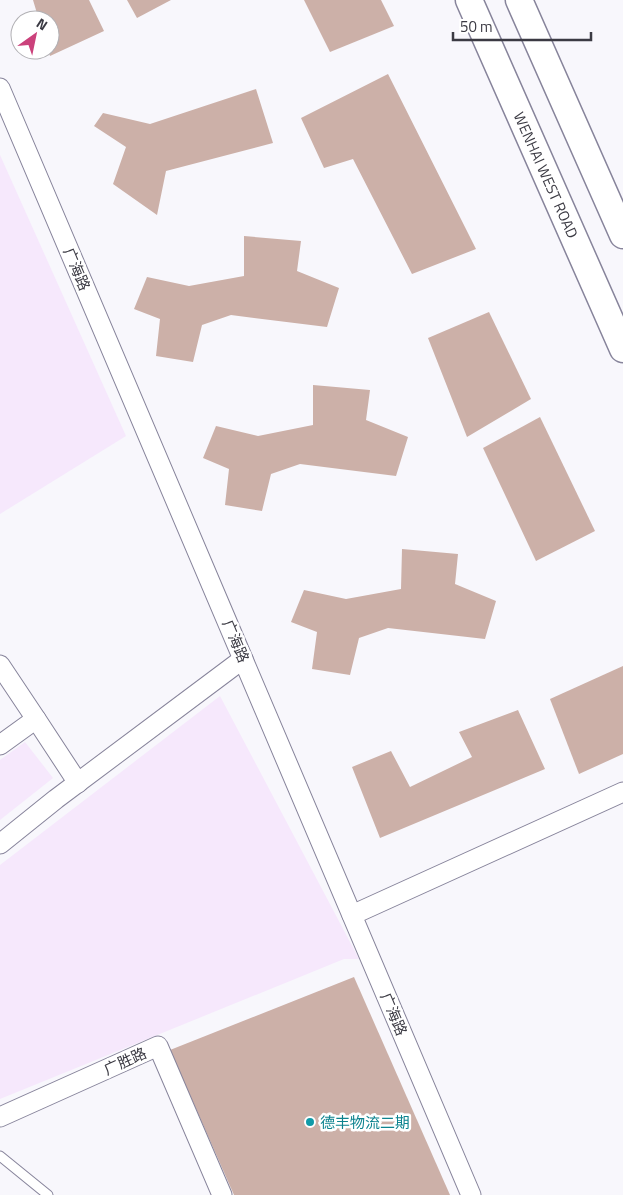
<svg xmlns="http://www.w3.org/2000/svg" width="623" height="1195" font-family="'Titillium Web','Noto Sans SC',sans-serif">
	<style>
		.industrial { fill: #f6e8fc }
		.building { fill: #ccb0a8 }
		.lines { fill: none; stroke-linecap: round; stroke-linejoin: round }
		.service-casing { stroke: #87849b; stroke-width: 11 }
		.minor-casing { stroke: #87849b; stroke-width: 21 }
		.secondary-casing { stroke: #87849b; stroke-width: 29 }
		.service { stroke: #fff; stroke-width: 9 }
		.minor { stroke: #fff; stroke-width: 19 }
		.secondary { stroke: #fff; stroke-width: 26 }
		.culture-dot { fill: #0f9aa8; stroke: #fff; stroke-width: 2 }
		.labels { text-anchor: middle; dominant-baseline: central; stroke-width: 5; stroke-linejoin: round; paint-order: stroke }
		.street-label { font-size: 15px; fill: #3b3a43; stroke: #fff }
		.culture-label { font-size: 15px; fill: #0d838f; stroke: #fff; text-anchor: start }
	</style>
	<rect width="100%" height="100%" fill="#f8f7fc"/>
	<g class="industrial">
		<path d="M0 155 126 436 0 514Z"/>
		<path d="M220 696 359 959H344L0 1099V865Z"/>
		<path d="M25 742 53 778 0 820V760Z"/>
	</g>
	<g class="building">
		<path d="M33 0H89L104 31 50 56 48 50H50V20H39Z"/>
		<path d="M127 0H171L137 18Z"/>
		<path d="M304 0H381L394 26 330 52Z"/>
		<path d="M388 74 476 249 412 274 353 159 324 168 301 118Z"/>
		<path d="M256 89 273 143 166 171 157 215 113 184 126 147 94 126 103 113 150 124Z"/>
		<path d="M244 236 301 241 297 271 339 288 327 327 231 315 202 325 193 362 156 356 160 319 134 309 147 277 189 286 244 276Z"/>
		<path d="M489 312 531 399 467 437 428 338Z"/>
		<path d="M313 385 370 390 366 420 408 437 396 476 300 464 271 474 262 511 225 505 229 469 203 458 216 426 258 436 313 425Z"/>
		<path d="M540 417 595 531 536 561 483 448Z"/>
		<path d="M402 549 458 554 455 584 496 601 485 639 388 628 359 638 350 675 312 669 317 632 291 622 304 590 346 599 401 589Z"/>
		<path d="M623 666V754L579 774 550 699Z"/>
		<path d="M518 710 545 769 380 838 352 767 391 751 410 787 472 757 459 732Z"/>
		<path d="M354 977 450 1195H234L170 1050Z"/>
	</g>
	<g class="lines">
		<g class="service-casing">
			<path id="service" d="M0 1156 48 1195"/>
		</g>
		<g class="minor-casing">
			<g id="minor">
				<path d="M0 88 471 1195"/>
				<path d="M0 665 36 719 0 745"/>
				<path d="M36 719 78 783"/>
				<path d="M0 844 56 799 243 659"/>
				<path d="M352 915 623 792"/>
				<path d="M0 1117 158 1046 222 1195"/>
			</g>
		</g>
		<g class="secondary-casing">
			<g id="secondary">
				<path d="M469 0 623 349"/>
				<path d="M519 0 623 235"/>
			</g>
		</g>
		<use href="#service" class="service"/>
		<use href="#minor" class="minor"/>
		<use href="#secondary" class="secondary"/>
	</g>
	<circle class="culture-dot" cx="310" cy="1122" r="5"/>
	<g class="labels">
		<g class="street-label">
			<text transform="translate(546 175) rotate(66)">WENHAI WEST ROAD</text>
			<text transform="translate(77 269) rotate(67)">广海路</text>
			<text transform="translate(236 641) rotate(67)">广海路</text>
			<text transform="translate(394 1014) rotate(67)">广海路</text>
			<text transform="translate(125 1061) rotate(-24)">广胜路</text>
		</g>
		<g class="culture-label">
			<text x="320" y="1122">德丰物流二期</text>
		</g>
	</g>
	<g transform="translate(35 35) rotate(33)"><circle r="24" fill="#ffffff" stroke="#b1b0b4"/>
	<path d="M0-4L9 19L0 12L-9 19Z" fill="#cb417b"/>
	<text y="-8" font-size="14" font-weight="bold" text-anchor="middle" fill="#3b3a43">N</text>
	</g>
	<path d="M453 32v8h138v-8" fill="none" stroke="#3b3a43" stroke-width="2.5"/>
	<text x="460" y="32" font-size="15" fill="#3b3a43" stroke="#ffffff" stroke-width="4" paint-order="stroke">50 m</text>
</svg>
